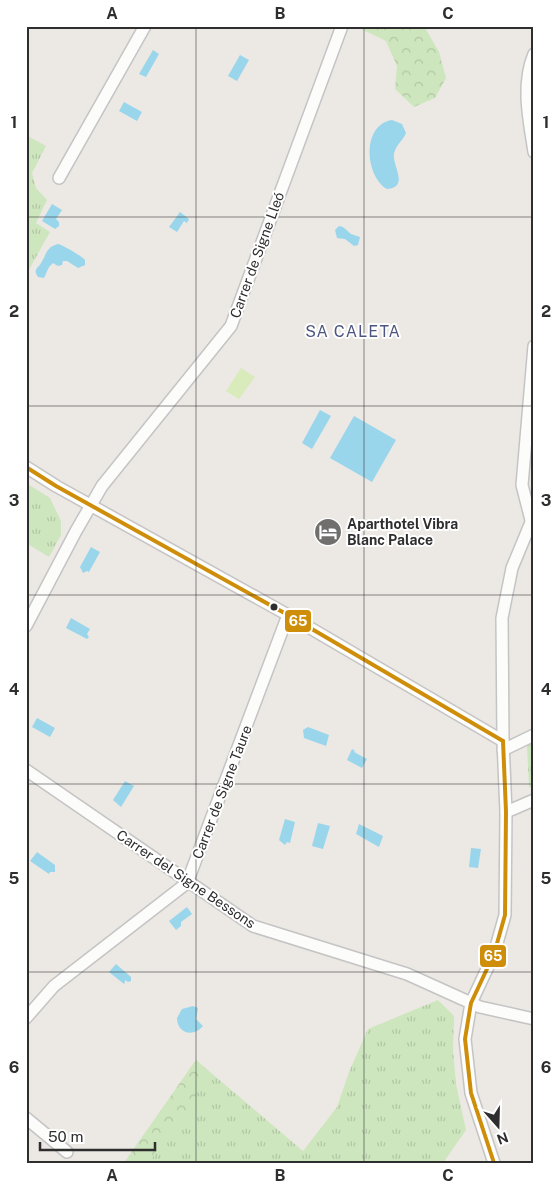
<svg xmlns="http://www.w3.org/2000/svg" width="560" height="1189" font-family="'Public Sans',sans-serif">
	<style>
		.grass { fill: url(#grass-tufts) }
		.forest { fill: url(#forest-crowns) }
		.pitch { fill: #d9eabb }
		.water { fill: #99d6ec }
		.lines { fill: none; stroke-linecap: round; stroke-linejoin: round }
		.street-casing { stroke: #c5c4c5; stroke-width: 14 }
		.street { stroke: #fcfcfb; stroke-width: 11 }
		.bus-1-casing { stroke: #fff; stroke-width: 8 }
		.bus-1 { stroke: #cf8e09; stroke-width: 4 }
		.grid { fill: none; stroke: #2e2e2e; stroke-width: 1; stroke-opacity: 0.55 }
		.bus-dot { fill: #2e2e2e; stroke: #fff; stroke-width: 2 }
		.labels { text-anchor: middle; dominant-baseline: central; stroke-width: 4; stroke-linejoin: round; paint-order: stroke }
		.street-label { font-size: 14px; fill: #2e2e2e; stroke: #fff }
		.poi-label { font-size: 14px; font-weight: bold; fill: #2e2e2e; stroke: #fff; text-anchor: start }
		.quarter-label { font-size: 16px; letter-spacing: 1px; fill: #4d5680; stroke: #fff }
		.line-badge { stroke: #fff; stroke-width: 2 }
		.badge-label { font-size: 14px; text-anchor: middle; font-weight: bold; fill: #fff }
		.neatline { fill: none; stroke: #2e2e2e; stroke-width: 2 }
		.grid-label { font-size: 16px; text-anchor: middle; font-weight: bold; fill: #2e2e2e }
	</style>
	<defs>
		<pattern id="grass-tufts" width="24" height="20" patternUnits="userSpaceOnUse" patternTransform="scale(1.25)"><rect width="24" height="20" fill="#cee6be"/><path d="M3 7l-1-3M5 7V3M7 7l1-3M15 17l-1-3M17 17v-4M19 17l1-3" fill="none" stroke="#b1c6a4"/></pattern>
		<pattern id="forest-crowns" width="20" height="18" patternUnits="userSpaceOnUse" patternTransform="scale(1.25)"><rect width="20" height="18" fill="#cee6be"/><path d="M2 6a3 3 0 1 1 6 0M12 15a3 3 0 1 1 6 0" fill="none" stroke="#b1c6a4"/></pattern>
	</defs>
	<rect width="100%" height="100%" fill="#ece8e4"/>
	<g class="grass">
		<path d="M26 135 46 146 32 173 36 188 47 200 36 223 50 232 26 275Z"/>
		<path d="M26 483 50 498 61 521V535L49 557 26 543Z"/>
		<path d="M534 743V789L529 787 527 746Z"/>
		<path d="M438 1000 454 1016 453 1050 456 1084 466 1130 443 1163H124L196 1060 303 1151 337 1107 349 1072 368 1029Z"/>
	</g>
	<g class="forest">
		<path d="M361 26H424L439 52 446 78 435 98 414 107 395 89 397 66 386 41 361 29Z"/>
		<path d="M196 1060 207 1070 187 1117 172 1126 149 1163H124Z"/>
	</g>
	<path class="pitch" d="M241 368 255 377 239 399 226 391Z"/>
	<g class="water">
		<path d="M153 50 159 54 146 77 139 74Z"/>
		<path d="M240 55 249 60 237 81 228 76Z"/>
		<path d="M124 102 142 112 137 121 119 111Z"/>
		<path d="M392 120 402 124 406 133C403 141 396 144 394 154 392 166 410 187 387 189 365 176 361 125 392 120Z"/>
		<path d="M52 204 62 210 56 219 59 222V226L55 229 42 221Z"/>
		<path d="M180 212 189 219 187 223 184 221 177 232 169 227Z"/>
		<path d="M339 226 343 227 351 234 360 237 358 245 354 246 345 239 337 238 335 230Z"/>
		<path d="M58 244C63 245 83 257 85 260V265L78 268 67 261H63L62 265 58 266 53 263 49 267 44 278 38 277C33 270 37 269 41 263 47 254 46 247 58 244Z"/>
		<path d="M320 410 331 416 312 449 302 443Z"/>
		<path d="M354 416 396 440 372 482 330 458Z"/>
		<path d="M91 547 100 552 89 572 87 571 83 573 80 567Z"/>
		<path d="M71 618 90 629 87 634 89 637 87 639 66 628Z"/>
		<path d="M37 718 55 728 50 737 32 727Z"/>
		<path d="M308 727 329 735 326 746 304 738 303 730Z"/>
		<path d="M352 749 355 751 354 752 367 759 362 768 347 760Z"/>
		<path d="M125 781 134 786 121 807 113 800Z"/>
		<path d="M285 819 295 822 290 843 287 842 285 845 279 840Z"/>
		<path d="M318 823 330 826 323 849 312 846Z"/>
		<path d="M359 824 383 836 379 847 356 834Z"/>
		<path d="M471 848 481 849 478 868 469 867Z"/>
		<path d="M37 852 55 865V872H50L49 874 30 861Z"/>
		<path d="M187 907 192 914 181 922V926L176 930 169 921Z"/>
		<path d="M116 964 131 977V981L128 982 125 980V982L124 984 109 972Z"/>
		<path d="M193 1006 198 1008 196 1019 203 1026C193 1038 177 1033 177 1018L182 1009Z"/>
	</g>
	<g class="lines">
		<g class="street-casing">
			<g id="street">
				<path d="M534 54C521 85 529 119 534 152"/>
				<path d="M59 178 145 26"/>
				<path d="M26 467 56 486 288 615 503 741"/>
				<path d="M531 520 522 485 534 346"/>
				<path d="M26 626 76 531 102 486 231 326 342 26"/>
				<path d="M503 750 534 735"/>
				<path d="M26 770 253 926 407 974 480 1007 534 1019"/>
				<path d="M506 812 534 800"/>
				<path d="M26 1018 54 986 187 883 288 615"/>
				<path d="M26 1118 67 1152"/>
				<path d="M494 1163 471 1093 465 1039 471 1003 494 954 505 915 506 812 503 741 502 618 512 568 534 515"/>
			</g>
		</g>
		<use href="#street" class="street"/>
		<g class="bus-1-casing">
			<g id="bus-1">
				<path d="M26 467 56 486 288 615 503 741"/>
				<path d="M494 1163 471 1093 465 1039 471 1003 494 954 505 915 506 812 503 741"/>
			</g>
		</g>
		<use href="#bus-1" class="bus-1"/>
	</g>
	<path class="grid" d="M196 26V1163M364 26V1163M26 217H534M26 406H534M26 595H534M26 784H534M26 972H534"/>
	<defs>
		<g id="hotel-disc" transform="scale(1.4375)"><circle r="9.5" fill="#706f6e" stroke="#fff"/><path d="M-6-4.5h1.5V1H6V5H4.5V3h-9V5H-6ZM-4 0a1.8 1.8 0 1 1 3.6 0ZM.5 0V-2.5h3Q6-2.5 6 0Z" fill="#fff"/></g>
	</defs>
	<g fill-rule="evenodd">
		<use href="#hotel-disc" x="328" y="532"/>
	</g>
	<circle class="bus-dot" cx="274" cy="607" r="4.5"/>
	<g class="labels">
		<g class="street-label">
			<text transform="translate(257 255) rotate(-70)">Carrer de Signe Lleó</text>
			<text transform="translate(222 792) rotate(-69)">Carrer de Signe Taure</text>
			<text transform="translate(186 879) rotate(34)">Carrer del Signe Bessons</text>
		</g>
		<g class="poi-label">
			<text x="347" y="524">Aparthotel Vibra<tspan x="347" dy="16">Blanc Palace</tspan></text>
		</g>
		<g class="quarter-label">
			<text x="353" y="331">SA CALETA</text>
		</g>
	</g>
	<g class="line-badge">
		<rect x="284" y="609" width="28" height="24" rx="5" fill="#cf8e09"/>
		<rect x="479" y="944" width="28" height="24" rx="5" fill="#cf8e09"/>
	</g>
	<g class="badge-label">
		<text x="298" y="626">65</text>
		<text x="493" y="961">65</text>
	</g>
	<rect width="560" height="1189" fill="none" stroke="#ffffff" stroke-width="55"/>
	<g transform="translate(498 1126) rotate(160)" stroke="#ffffff" stroke-width="4" paint-order="stroke">
	<path d="M0-4L9 19L0 12L-9 19Z" fill="#2e2e2e"/>
	<text y="-8" font-size="14" font-weight="bold" text-anchor="middle" fill="#2e2e2e">N</text>
	</g>
	<path d="M40 1142v8h115v-8" fill="none" stroke="#2e2e2e" stroke-width="2.5"/>
	<text x="48" y="1142" font-size="15" fill="#2e2e2e" stroke="#ffffff" stroke-width="4" paint-order="stroke">50 m</text>
	<rect x="28" y="28" width="504" height="1134" class="neatline"/>
	<g class="grid-label">
		<text x="112" y="19">A</text>
		<text x="280" y="19">B</text>
		<text x="448" y="19">C</text>
		<text x="14" y="128">1</text>
		<text x="546" y="128">1</text>
		<text x="14" y="317">2</text>
		<text x="546" y="317">2</text>
		<text x="14" y="506">3</text>
		<text x="546" y="506">3</text>
		<text x="14" y="695">4</text>
		<text x="546" y="695">4</text>
		<text x="14" y="884">5</text>
		<text x="546" y="884">5</text>
		<text x="14" y="1073">6</text>
		<text x="546" y="1073">6</text>
		<text x="112" y="1181">A</text>
		<text x="280" y="1181">B</text>
		<text x="448" y="1181">C</text>
	</g>
</svg>
